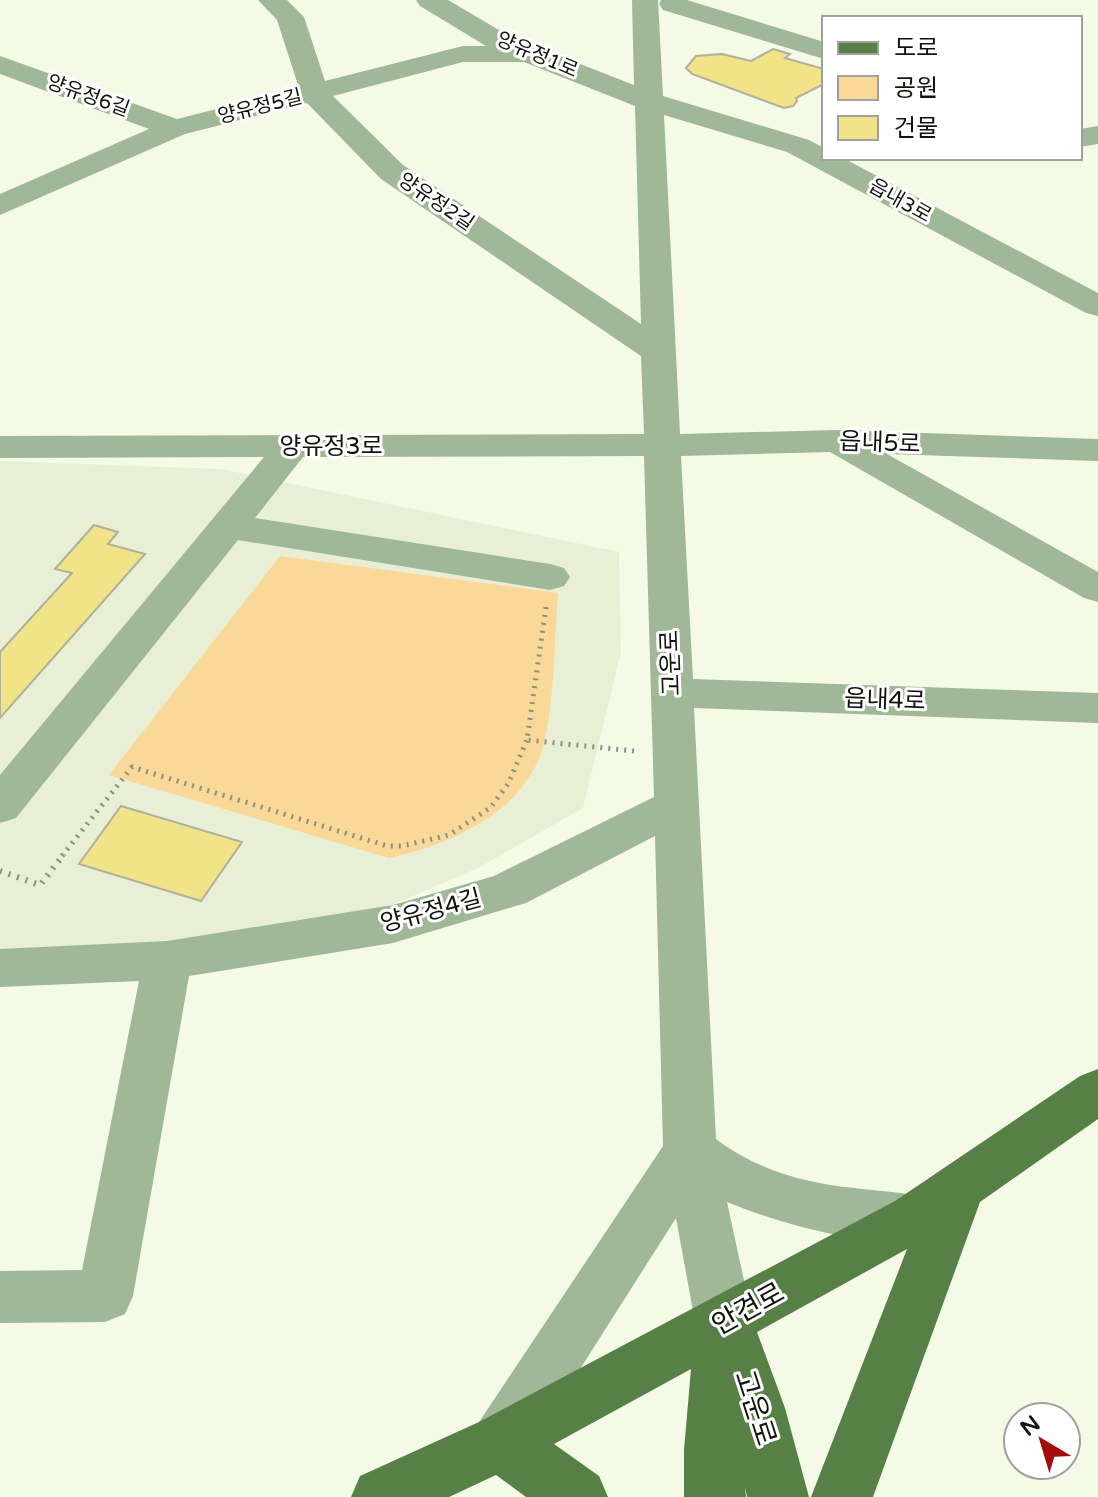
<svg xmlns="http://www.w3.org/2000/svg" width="1098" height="1497" font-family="'Varela Round','Noto Sans KR',sans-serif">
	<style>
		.built { fill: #e8efd5 }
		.green { fill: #f9d898 }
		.building { fill: #f1e488; stroke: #b1af9d; stroke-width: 2 }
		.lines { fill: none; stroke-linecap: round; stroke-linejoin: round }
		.path-far1 { stroke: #8d9184; stroke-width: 5; stroke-dasharray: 2 6; stroke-linecap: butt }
		.path { stroke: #8d9184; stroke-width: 6; stroke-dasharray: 2 7; stroke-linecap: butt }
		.minor { fill: #a0b798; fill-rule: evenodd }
		.major { fill: #578047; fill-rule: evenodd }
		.labels { text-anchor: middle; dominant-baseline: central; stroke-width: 6; stroke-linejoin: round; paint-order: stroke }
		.far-street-label { font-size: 20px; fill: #11130d; stroke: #fff }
		.street-label { font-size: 24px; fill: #11130d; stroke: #fff }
		.near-street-label { font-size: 28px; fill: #11130d; stroke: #fff }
	</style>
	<rect width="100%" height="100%" fill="#f5fae7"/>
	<path class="built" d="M0 461 221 469 619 552 621 652 583 808 480 867 353 922 0 958Z"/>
	<path class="green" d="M280 556 558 593C554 638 555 712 541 753 519 815 448 845 389 858L109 775Z"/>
	<g class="building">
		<path d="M773 49 790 54 785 58 824 69V84L796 98 797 101 793 106 784 108 692 74 686 68 696 56 722 54 751 61Z"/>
		<path d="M94 525 118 532 108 544 145 554 0 718V652L72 573 55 569Z"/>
		<path d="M121 806 242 842 201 901 79 864Z"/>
	</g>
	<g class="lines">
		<g class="path-far1">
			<path d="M546 607 527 740 634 751"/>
			<path d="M62 856 132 767 387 846H402L449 835 490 808 508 784 527 740"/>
		</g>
		<path class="path" d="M0 871 40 885 64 854"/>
		<g class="minor">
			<path d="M258 0H287L304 17 325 81 463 46H486L420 6 416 0H448L511 37 634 85 632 0H658L663 96 809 140 824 148V158H843L1098 293V316L1086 313 787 152 664 115 680 434 837 430 1098 439V461L887 454 1098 572V602L1084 598 830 452 681 456 693 679 1098 693V723L694 708 716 1139C757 1170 804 1183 854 1188 882 1192 907 1191 933 1201L941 1218 933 1235C882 1254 778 1223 727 1202L753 1322 744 1341 724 1348 704 1341 695 1322 676 1218 521 1462 500 1471 479 1462 470 1442 479 1422 663 1146 655 836 526 903 509 908 393 943 189 976 133 1296 125 1314 105 1322 0 1323V1271L82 1270 139 981 0 987V949L167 941 393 905 494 876 654 797 644 456 303 457 255 518 550 564 564 568 570 577 564 586 550 590 238 540 16 818 0 823V775L264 457 0 458V436L644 434 641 356 381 179 307 103 185 134 0 215V194L149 129 0 74V56L177 119 299 88 277 20ZM463 62H524L635 106 641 324 403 165 333 96Z"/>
			<path d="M661 0H687L824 42V59L663 10 659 4Z"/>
			<path d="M1098 126V144L1080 147V129Z"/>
		</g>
		<path class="major" d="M1098 1069V1119L980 1202 873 1497H811L907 1249 757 1332 785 1408 809 1497H747L745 1487 746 1497H684V1450L691 1369 554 1444 599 1476 608 1497H526L496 1475 449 1497H351L360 1476 479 1422 895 1201 1080 1076Z"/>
	</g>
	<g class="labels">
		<g class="far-street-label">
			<text transform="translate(537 55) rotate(23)">양유정1로</text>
			<text transform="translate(88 96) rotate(20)">양유정6길</text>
			<text transform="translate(260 107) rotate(-14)">양유정5길</text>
			<text transform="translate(900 201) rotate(29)">읍내3로</text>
			<text transform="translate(436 202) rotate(34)">양유정2길</text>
		</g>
		<g class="street-label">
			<text transform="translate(880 443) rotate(2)">읍내5로</text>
			<text x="331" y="446">양유정3로</text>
			<text transform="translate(671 663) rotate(-92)">고운로</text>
			<text transform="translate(885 700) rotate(2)">읍내4로</text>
			<text transform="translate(431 911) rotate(-15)">양유정4길</text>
		</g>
		<g class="near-street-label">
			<text transform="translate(748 1309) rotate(-29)">안견로</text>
			<text transform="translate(755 1408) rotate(72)">고운로</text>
		</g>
	</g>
	<rect x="822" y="16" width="260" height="144" fill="#ffffff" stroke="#a0a19e" stroke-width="2"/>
	<rect x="838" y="42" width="40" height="12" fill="#578047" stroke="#a0a19e" stroke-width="2"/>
	<text x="894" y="56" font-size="24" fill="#11130d">도로</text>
	<rect x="838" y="76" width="40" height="24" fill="#f9d898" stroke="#a0a19e" stroke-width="2"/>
	<text x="894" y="96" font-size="24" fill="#11130d">공원</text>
	<rect x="838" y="116" width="40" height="24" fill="#f1e488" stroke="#a0a19e" stroke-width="2"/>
	<text x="894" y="136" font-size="24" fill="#11130d">건물</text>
	<g transform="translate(1042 1441) rotate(322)"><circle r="38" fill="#ffffff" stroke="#a0a19e" stroke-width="2"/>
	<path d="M0-6L14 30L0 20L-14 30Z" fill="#a30c09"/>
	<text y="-12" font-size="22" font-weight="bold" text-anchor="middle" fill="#11130d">N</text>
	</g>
</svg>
